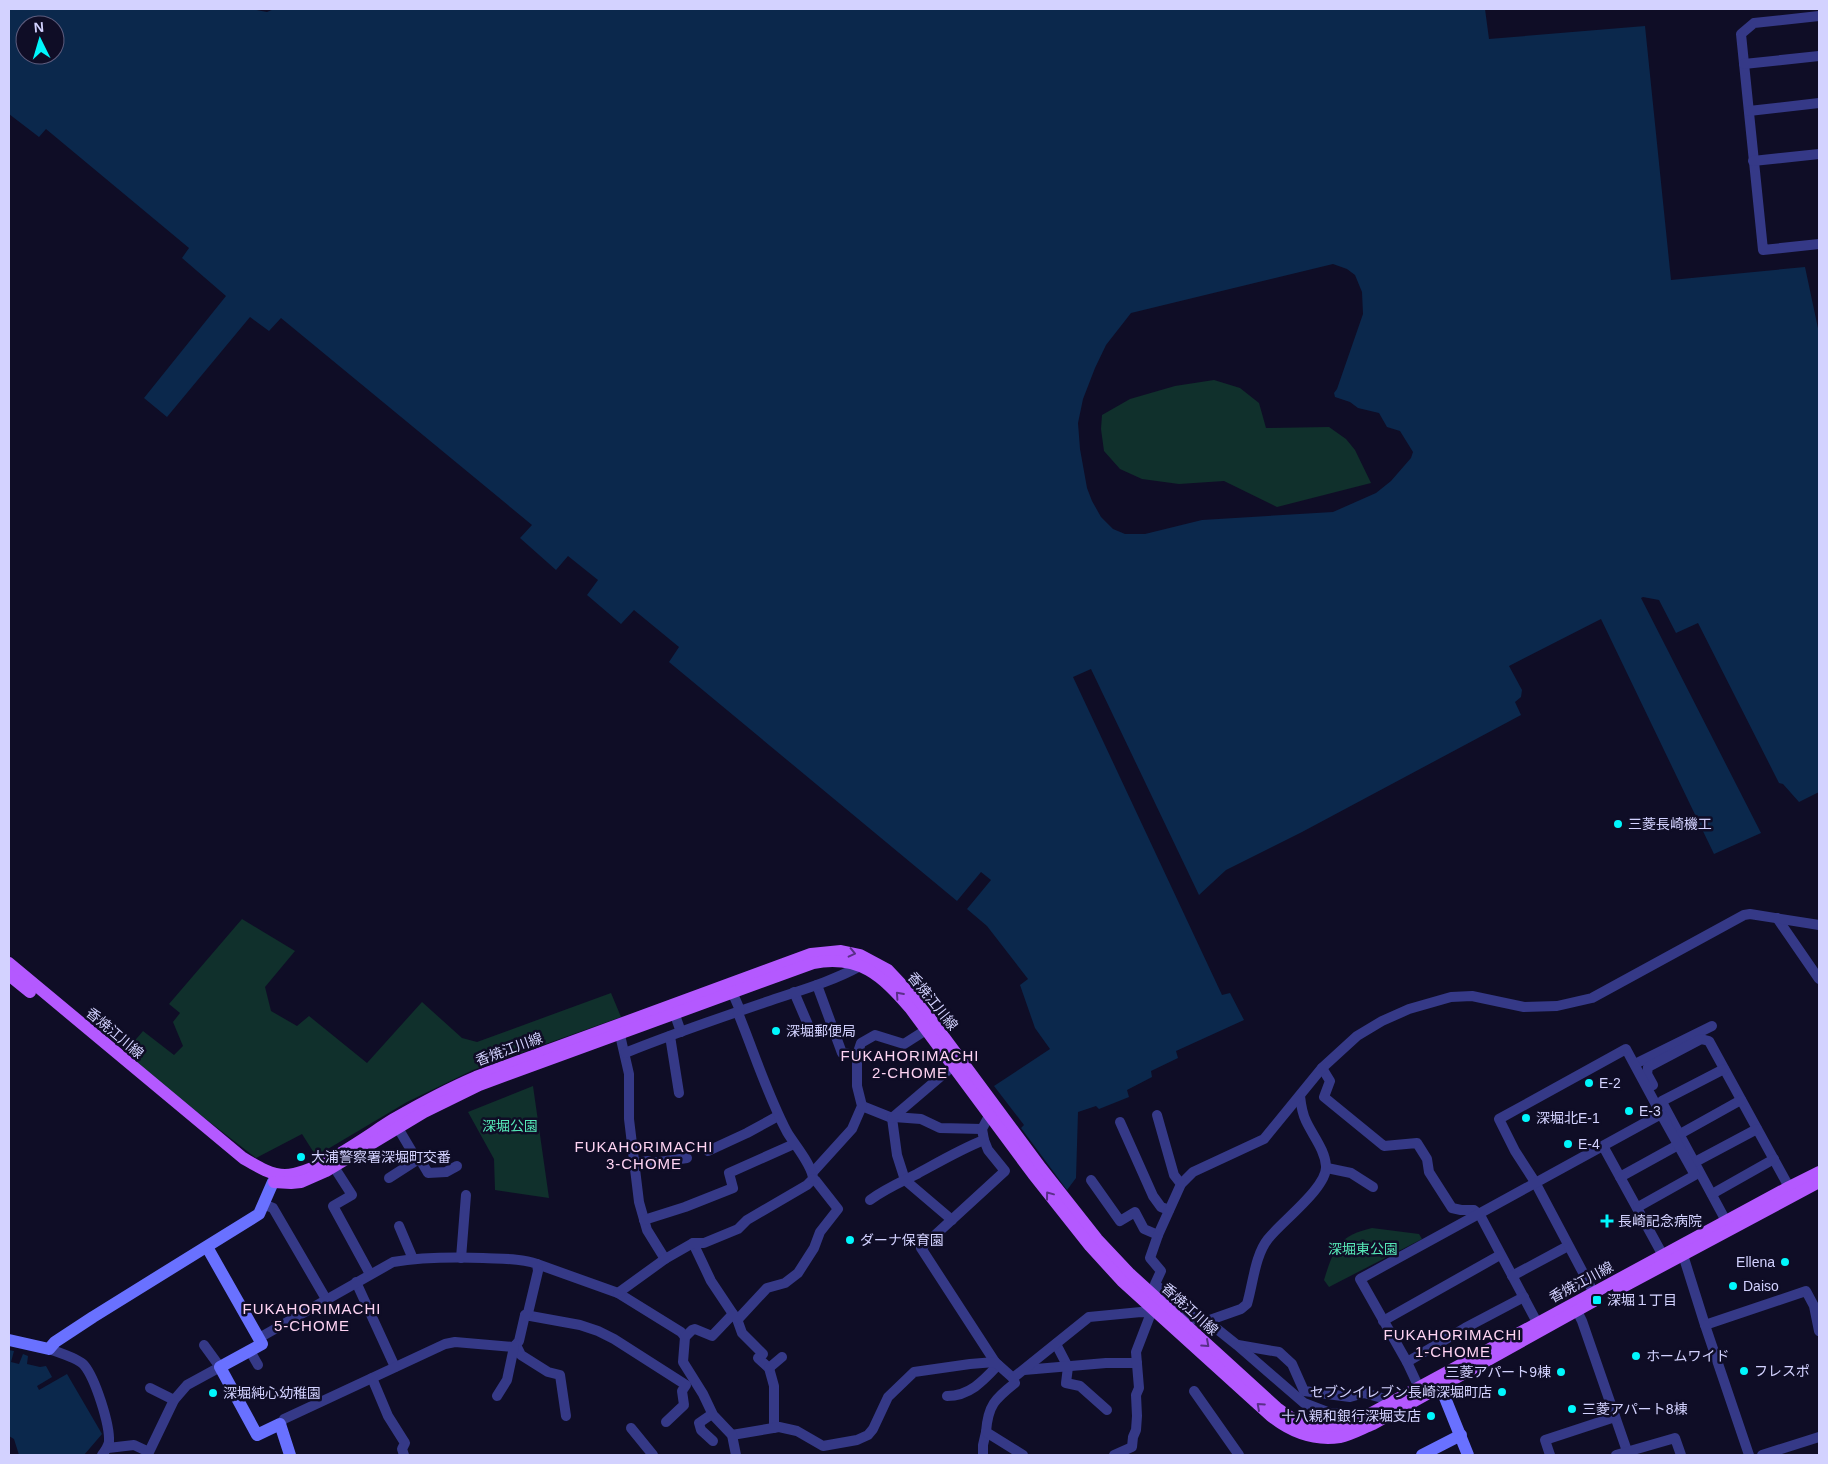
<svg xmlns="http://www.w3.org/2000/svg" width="1828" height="1464" font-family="Arial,'Noto Sans JP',sans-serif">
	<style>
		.green { fill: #10302c }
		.water { fill: #0b284c; fill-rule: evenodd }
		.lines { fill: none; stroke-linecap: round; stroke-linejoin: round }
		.street { stroke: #353987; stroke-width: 10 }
		.secondary { stroke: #6971ff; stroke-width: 12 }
		.primary { stroke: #b459ff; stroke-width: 12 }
		.oneway { stroke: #592f88 }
		.poi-dot { fill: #00f7fd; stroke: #0f0d26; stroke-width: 2 }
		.labels { text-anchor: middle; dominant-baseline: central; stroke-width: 5; stroke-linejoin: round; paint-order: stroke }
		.poi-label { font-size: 14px; fill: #d3d2ff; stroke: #0f0d26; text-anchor: start }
		.street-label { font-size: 14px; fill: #d3d2ff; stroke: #0f0d26 }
		.park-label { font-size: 14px; fill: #56e7b7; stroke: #0f0d26 }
		.neighbourhood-label { font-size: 15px; letter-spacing: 1px; fill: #ffd4f3; stroke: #0f0d26 }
	</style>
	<rect width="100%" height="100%" fill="#0f0d26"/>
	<g class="green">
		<path d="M1214 380 1240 388 1259 403 1266 428 1329 427 1346 439 1355 450 1371 483 1277 507 1224 481 1179 484 1142 479 1120 469 1104 451 1101 429 1102 415 1130 399 1175 386Z"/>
		<path d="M242 919 295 951 265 987 271 1011 297 1026 309 1016 367 1063 422 1002 462 1038 477 1042 611 993 621 1017 473 1070 407 1102 316 1156 302 1134 256 1158 127 1058 126 1051 143 1031 174 1055 183 1046 173 1022 180 1013 169 1004Z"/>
		<path d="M533 1086 549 1198 495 1190 494 1159 468 1112Z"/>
		<path d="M1372 1228 1419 1234 1422 1239 1329 1287 1324 1280C1334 1248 1338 1236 1372 1228Z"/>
	</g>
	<g class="water">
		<path d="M9 9H251L267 12 274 9H1485L1489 39 1645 26 1671 280 1805 267 1819 333V792L1799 802 1783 784 1779 783 1698 623 1676 633 1659 600 1643 597 1641 598 1761 833 1714 854 1601 619 1509 666 1522 690 1521 697 1515 702 1521 715 1302 832 1226 870 1199 895 1091 669 1073 677 1222 995 1230 993 1244 1020 1176 1051 1178 1058 1151 1071 1152 1077 1127 1090 1129 1097 1099 1109 1096 1106 1078 1112 1076 1178 1067 1190 1021 1128 1024 1125 994 1086 1050 1049 1035 1028 1020 985 1028 979 987 926 967 909 991 880 981 872 957 901 669 662 679 647 634 610 621 624 587 595 598 580 568 556 556 570 520 538 532 525 281 318 269 331 250 317 167 417 144 398 226 296 182 258 189 248 46 129 39 137 9 114ZM25 25H55V55H25ZM1333 264 1347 269 1355 275 1362 292 1363 314 1337 389 1334 393 1335 397 1350 402 1358 408 1379 413 1387 427 1400 431 1413 452 1411 458 1391 481 1376 493 1333 512 1202 520 1145 534H1125L1113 529 1101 517 1092 501 1087 488 1080 449 1078 423 1083 399 1095 368 1106 345 1131 313Z"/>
		<path d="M9 1350 14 1351 11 1362 19 1364 23 1354 28 1356 27 1364 40 1367 46 1366 52 1377 37 1386 39 1390 67 1374 102 1434 84 1455H19L14 1439 9 1436Z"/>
	</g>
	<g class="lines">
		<g class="street">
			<path d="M1819 16 1754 23 1741 34 1763 250 1819 244"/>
			<path d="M1744 64 1819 56"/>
			<path d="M1749 111 1819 103"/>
			<path d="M1753 161 1819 154"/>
			<path d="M1777 918 1819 979"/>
			<path d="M817 985 842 1053 857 1055"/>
			<path d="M794 992 812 1034"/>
			<path d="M675 1015 681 1032"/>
			<path d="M620 1035 629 1074V1119L639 1202 647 1230 665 1259"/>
			<path d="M670 1036 679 1093"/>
			<path d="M625 1053C672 1034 719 1018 766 1002 798 991 831 982 860 966"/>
			<path d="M1635 1064 1712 1026"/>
			<path d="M1322 1068 1330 1081 1324 1097 1384 1146 1417 1143 1427 1159 1429 1172 1452 1208 1461 1210H1474L1480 1215 1540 1328"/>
			<path d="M1653 1085 1647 1074 1648 1067 1701 1039 1709 1041 1789 1187"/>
			<path d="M1662 1101 1724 1069"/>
			<path d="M1662 1102 1726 1221"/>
			<path d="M862 1106 892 1118"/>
			<path d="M1157 1115 1174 1175 1181 1184"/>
			<path d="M894 1117 921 1119 940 1128 982 1129"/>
			<path d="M892 1118 897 1155 905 1180 952 1220"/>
			<path d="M892 1118 953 1066"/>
			<path d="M1120 1122 1153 1196 1161 1207 1169 1210"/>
			<path d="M398 1128 417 1160 421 1161 428 1173 446 1172 457 1166"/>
			<path d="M1680 1134 1741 1100"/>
			<path d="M984 1140 988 1150 1005 1171 921 1248 995 1362"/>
			<path d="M1603 1146 1666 1261"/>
			<path d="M708 1151 747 1133 778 1116"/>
			<path d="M1695 1162 1757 1129"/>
			<path d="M635 1163 648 1161 652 1163 687 1158"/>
			<path d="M334 1167 352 1195 333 1206 370 1274"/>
			<path d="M1327 1168 1351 1173 1373 1187"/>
			<path d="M813 1172 852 1129 862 1106 857 1086V1055L861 1043 875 1035 904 1044 926 1030"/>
			<path d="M1620 1177 1678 1145"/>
			<path d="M389 1178 417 1160"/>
			<path d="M1091 1180 1120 1221 1135 1212 1144 1229 1158 1235"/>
			<path d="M1712 1194 1774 1159"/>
			<path d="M870 1200C885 1189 901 1182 917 1174 939 1162 961 1149 984 1140L982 1129 990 1114"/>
			<path d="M263 1204 273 1208 326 1299"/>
			<path d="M644 1220 685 1207 733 1188 729 1173 794 1144"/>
			<path d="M399 1226 413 1259"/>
			<path d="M693 1243 711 1281 733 1314"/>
			<path d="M1683 1255 1705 1325 1806 1291 1814 1306 1819 1331"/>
			<path d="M461 1258 466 1195"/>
			<path d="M537 1264 618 1293 681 1332 685 1337"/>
			<path d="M1512 1276 1568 1246"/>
			<path d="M356 1282 395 1367"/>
			<path d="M618 1293 665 1259 693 1243H704L738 1229 747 1220 807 1185 813 1179C813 1166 794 1144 787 1132 767 1094 754 1052 738 1013L740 1010 733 994"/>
			<path d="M1597 1299 1535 1182 1515 1151 1499 1119 1626 1049 1661 1114"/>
			<path d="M1577 1311 1582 1321 1627 1451"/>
			<path d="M525 1315 580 1325 598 1331 614 1339 686 1385 682 1391 684 1405 666 1422"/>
			<path d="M737 1319 742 1333 763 1354 758 1358 769 1368 774 1386V1428"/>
			<path d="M1207 1321 1241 1309 1247 1304C1253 1284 1255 1255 1268 1239 1281 1222 1328 1187 1326 1166 1325 1150 1313 1136 1306 1121 1302 1113 1301 1105 1300 1096"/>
			<path d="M1383 1321 1500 1255"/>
			<path d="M1705 1325 1749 1455"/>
			<path d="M259 1338 393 1262C423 1257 452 1257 483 1258 501 1259 520 1258 537 1264L538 1271 528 1313 525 1315 519 1341 514 1347 455 1342 445 1344 284 1419 280 1424"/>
			<path d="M1056 1344 1068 1367 1066 1383 1080 1386 1107 1410"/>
			<path d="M516 1345 521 1355 548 1372 560 1375 566 1416"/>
			<path d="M1238 1345 1279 1352 1292 1364 1304 1391 1350 1397 1364 1393 1382 1398 1386 1405"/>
			<path d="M49 1349C57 1352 78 1358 84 1365 95 1378 110 1424 109 1442 108 1447 105 1451 102 1455"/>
			<path d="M250 1351 258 1365"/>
			<path d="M1407 1362 1465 1328 1524 1297"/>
			<path d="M769 1368 782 1357"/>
			<path d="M1024 1370 1106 1363H1137"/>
			<path d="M372 1378 388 1416 405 1443 402 1449 404 1455"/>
			<path d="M150 1388 174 1400"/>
			<path d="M1194 1391 1239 1455"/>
			<path d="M1421 1392 1407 1362 1360 1279 1661 1114 1695 1175 1638 1207"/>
			<path d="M497 1396 507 1380 514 1347"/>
			<path d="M947 1396C970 1396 984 1380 998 1365"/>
			<path d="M712 1414 699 1423 701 1430 713 1441"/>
			<path d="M1366 1416 1330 1413 1304 1403 1237 1345 1207 1321 1195 1319 1155 1284 1161 1271 1150 1258 1158 1235 1181 1184 1193 1172 1264 1139 1322 1068 1357 1036 1382 1021 1409 1009 1451 997 1472 996 1524 1007 1557 1006 1592 998 1744 915 1750 914 1819 925"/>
			<path d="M631 1428 653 1455"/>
			<path d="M732 1435 779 1427 797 1431 823 1446 857 1440 868 1435 873 1429 888 1397 914 1372 970 1364 995 1362 1013 1378"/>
			<path d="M108 1448 134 1445 149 1452 174 1400 187 1385 220 1367 204 1345"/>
			<path d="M736 1455 732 1435 713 1415 703 1394 683 1362 685 1337 692 1330 695 1329 712 1336 733 1314 737 1319 740 1317 767 1288 785 1283 798 1273 814 1248 820 1232 838 1209 816 1181 813 1179"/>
			<path d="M983 1455V1445L986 1432"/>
			<path d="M1023 1455 986 1432C988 1405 995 1399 1015 1383L1013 1378 1089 1317 1141 1312 1154 1313"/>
			<path d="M1114 1455 1132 1447 1133 1437 1136 1430 1137 1416 1136 1395 1139 1388 1136 1352 1151 1313"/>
			<path d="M1550 1455 1545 1440 1615 1417"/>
			<path d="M1616 1455 1675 1438 1681 1455"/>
			<path d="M1762 1455 1819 1437"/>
		</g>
		<g class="secondary">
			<path d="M207 1247 262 1344 220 1367 257 1435 280 1424 290 1455"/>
			<path d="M9 1340 49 1349 55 1342 93 1317 259 1214 273 1182"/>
			<path d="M1437 1378 1468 1455"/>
			<path d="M1422 1455 1461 1435"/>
		</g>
		<g class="primary">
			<path d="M9 963 243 1158C255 1165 270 1175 285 1175 317 1174 366 1136 394 1119 420 1104 448 1089 476 1077L811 954 841 951 860 955 888 970 918 1002 1041 1168 1097 1239 1130 1274 1277 1408C1295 1422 1317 1433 1340 1427 1349 1424 1358 1419 1366 1416L1789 1187 1819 1172"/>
			<path d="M9 975 30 992"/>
			<path d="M274 1182 291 1183 301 1182 326 1171 424 1112 479 1085 813 963C860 954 882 976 910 1008L1033 1174 1090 1246 1122 1281 1271 1416C1291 1432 1313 1441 1340 1437 1351 1435 1363 1428 1373 1424L1594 1301"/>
			<path d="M1619 1289 1819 1182"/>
		</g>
	</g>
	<defs><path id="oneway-chevron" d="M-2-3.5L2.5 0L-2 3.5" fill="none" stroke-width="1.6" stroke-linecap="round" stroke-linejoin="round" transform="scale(1.25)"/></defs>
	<g class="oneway">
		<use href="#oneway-chevron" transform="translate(852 953) rotate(13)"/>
		<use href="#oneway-chevron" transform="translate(899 995) rotate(-132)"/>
		<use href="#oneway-chevron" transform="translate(1049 1195) rotate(-127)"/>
		<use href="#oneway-chevron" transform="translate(1206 1344) rotate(42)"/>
		<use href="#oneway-chevron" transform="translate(1260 1406) rotate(-138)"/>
	</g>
	<g class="poi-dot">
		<circle cx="1618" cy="824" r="5"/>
		<circle cx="776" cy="1031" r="5"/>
		<circle cx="1589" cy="1083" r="5"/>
		<circle cx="1629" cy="1111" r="5"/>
		<circle cx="1526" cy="1118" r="5"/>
		<circle cx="1568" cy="1144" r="5"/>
		<circle cx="301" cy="1157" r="5"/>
		<path d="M1604.5 1213.5h5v5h5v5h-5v5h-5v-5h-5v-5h5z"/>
		<circle cx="850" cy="1240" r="5"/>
		<circle cx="1785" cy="1262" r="5"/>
		<circle cx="1733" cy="1286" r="5"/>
		<rect x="1592" y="1295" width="10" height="10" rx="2.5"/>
		<circle cx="1636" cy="1356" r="5"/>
		<circle cx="1744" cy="1371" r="5"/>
		<circle cx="1561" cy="1372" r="5"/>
		<circle cx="1502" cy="1392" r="5"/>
		<circle cx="213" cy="1393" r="5"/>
		<circle cx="1572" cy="1409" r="5"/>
		<circle cx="1431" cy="1416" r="5"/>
	</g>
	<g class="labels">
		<g class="poi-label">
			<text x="1628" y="824">三菱長崎機工</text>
			<text x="786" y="1031">深堀郵便局</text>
			<text x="1599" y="1083">E-2</text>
			<text x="1639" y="1111">E-3</text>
			<text x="1536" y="1118">深堀北E-1</text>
			<text x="1578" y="1144">E-4</text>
			<text x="311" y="1157">大浦警察署深堀町交番</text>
			<text x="1618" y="1221">長崎記念病院</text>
			<text x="860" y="1240">ダーナ保育園</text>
			<text x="1775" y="1262" text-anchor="end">Ellena</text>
			<text x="1743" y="1286">Daiso</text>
			<text x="1607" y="1300">深堀１丁目</text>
			<text x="1646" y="1356">ホームワイド</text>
			<text x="1754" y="1371">フレスポ</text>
			<text x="1551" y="1372" text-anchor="end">三菱アパート9棟</text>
			<text x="1492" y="1392" text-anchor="end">セブンイレブン長崎深堀町店</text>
			<text x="223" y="1393">深堀純心幼稚園</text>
			<text x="1582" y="1409">三菱アパート8棟</text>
			<text x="1421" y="1416" text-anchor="end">十八親和銀行深堀支店</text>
		</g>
		<g class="street-label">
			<text transform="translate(933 1001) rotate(51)">香焼江川線</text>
			<text transform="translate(115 1033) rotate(40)">香焼江川線</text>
			<text transform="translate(509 1049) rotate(-20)">香焼江川線</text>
			<text transform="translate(1581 1282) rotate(-28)">香焼江川線</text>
			<text transform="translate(1190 1309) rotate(42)">香焼江川線</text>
		</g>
		<g class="park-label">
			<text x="510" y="1126">深堀公園</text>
			<text x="1363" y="1249">深堀東公園</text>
		</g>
		<g class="neighbourhood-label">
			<text x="910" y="1055">FUKAHORIMACHI<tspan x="910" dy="17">2-CHOME</tspan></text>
			<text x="644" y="1146">FUKAHORIMACHI<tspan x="644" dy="17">3-CHOME</tspan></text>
			<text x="312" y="1308">FUKAHORIMACHI<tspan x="312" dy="17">5-CHOME</tspan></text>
			<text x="1453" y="1334">FUKAHORIMACHI<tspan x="1453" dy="17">1-CHOME</tspan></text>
		</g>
	</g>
	<rect width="1828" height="1464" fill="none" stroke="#d3d2ff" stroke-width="20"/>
	<g transform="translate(40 40) rotate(355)"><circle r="24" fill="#0f0d26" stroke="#5d5c7d"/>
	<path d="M0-4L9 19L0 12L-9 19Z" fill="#00f7fd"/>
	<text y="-8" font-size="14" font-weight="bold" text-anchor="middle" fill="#d3d2ff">N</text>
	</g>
</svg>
